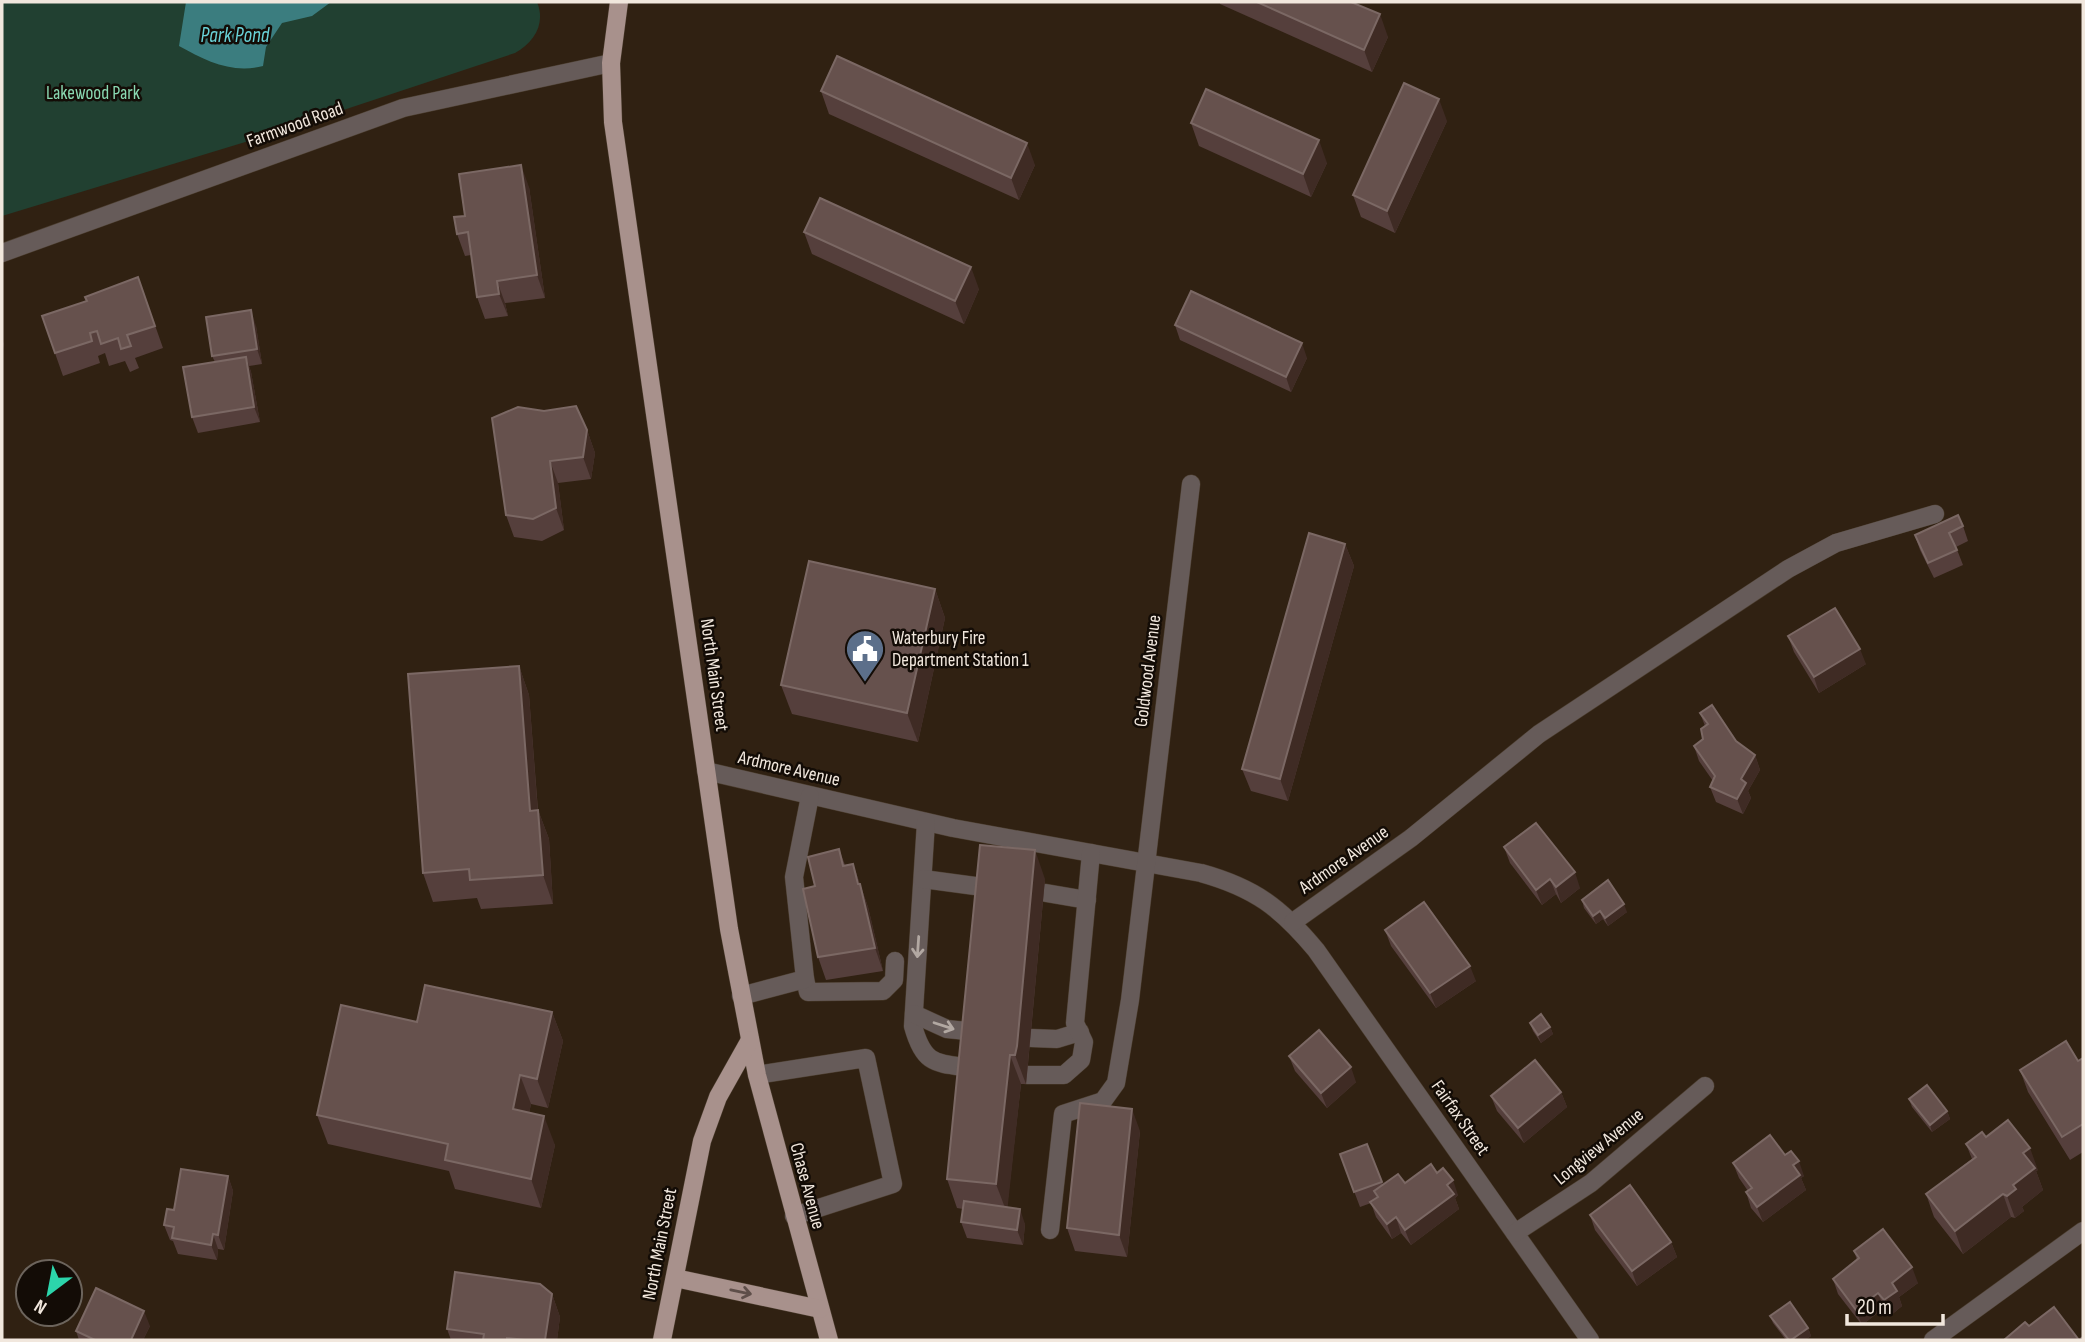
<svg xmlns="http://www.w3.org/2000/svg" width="2085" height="1342" font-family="'Sofia Sans Condensed',sans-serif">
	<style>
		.green { fill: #214031 }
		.water { fill: #3b7d7f }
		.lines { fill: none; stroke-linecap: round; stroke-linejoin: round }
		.minor-casing { stroke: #4b3d2e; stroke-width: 19 }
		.major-casing { stroke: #4b3d2e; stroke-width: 19 }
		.minor { stroke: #665b59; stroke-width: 18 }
		.major { stroke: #a8918c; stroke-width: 18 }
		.wall { fill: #553f3c }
		.shaded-wall { fill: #3f2b24 }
		.building { fill: #66514d; stroke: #7b6864; stroke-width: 2 }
		.oneway { stroke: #b2a8a2 }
		.oneway2 { stroke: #5e4e49 }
		.labels { text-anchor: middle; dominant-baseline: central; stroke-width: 5; stroke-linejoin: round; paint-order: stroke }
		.park-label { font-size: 19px; fill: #8ad9b2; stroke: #130c06 }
		.street-label { font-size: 19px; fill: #f1e7dd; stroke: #130c06 }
		.poi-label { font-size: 19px; fill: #f1e7dd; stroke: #130c06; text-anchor: start }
		.water-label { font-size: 21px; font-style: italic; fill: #69d1d6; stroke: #130c06 }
	</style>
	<rect width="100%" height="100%" fill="#302112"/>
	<path class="green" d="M2 2H537C546 24 534 42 515 53L262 137 2 216Z"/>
	<path class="water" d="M186 2H331L312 16 282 23 266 47 263 66C232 74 206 61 179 46Z"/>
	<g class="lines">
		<g class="minor-casing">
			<g id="minor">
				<path d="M2 253 403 108 611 63"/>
				<path d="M706 771 953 828 1201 873C1255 888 1281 908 1316 950L1590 1340"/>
				<path d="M926 822 913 1026C924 1066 936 1063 973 1068"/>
				<path d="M923 879 990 888"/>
				<path d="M1046 893 1087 900"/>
				<path d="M1293 922 1411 838 1539 734 1788 569 1836 543 1935 514"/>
				<path d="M805 979 808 992 883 991 894 980 895 961"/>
				<path d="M741 996 805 979 794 877 810 796"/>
				<path d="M914 1014 947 1029 977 1032"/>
				<path d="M1031 1038 1057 1039 1080 1032"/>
				<path d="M757 1075 866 1058 893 1184 794 1216"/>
				<path d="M1027 1075H1064L1081 1060 1084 1042 1075 1023 1091 853"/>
				<path d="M1050 1230 1063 1114 1103 1101 1116 1083 1130 1000 1191 484"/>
				<path d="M1515 1233 1591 1183 1705 1086"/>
				<path d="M1933 1340 2083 1231"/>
			</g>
		</g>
		<g class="major-casing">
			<g id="major">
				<path d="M619 2 611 63 613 122 729 929 757 1075 829 1340"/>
				<path d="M675 1278 820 1309"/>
				<path d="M662 1340 702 1141 718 1097 750 1040"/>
			</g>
		</g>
		<use href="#minor" class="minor"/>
		<use href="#major" class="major"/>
	</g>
	<g class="wall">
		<path d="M1220 2H1351L1388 37 1372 72 1220 4Z"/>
		<path d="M821 91 1035 165 1019 200 829 114Z"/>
		<path d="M1447 121 1395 233 1361 217 1353 195Z"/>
		<path d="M1191 123 1327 163 1311 197 1199 146Z"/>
		<path d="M529 187 545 298 505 303 508 316 485 319 477 297 471 255 465 256 457 234 465 216Z"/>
		<path d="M804 232 979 289 964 324 812 254Z"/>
		<path d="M138 277 163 348 135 358 139 368 130 372 125 361 109 366 105 353 98 356 100 363 63 376 42 316 87 301Z"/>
		<path d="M1175 325 1307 358 1291 392 1180 340Z"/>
		<path d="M256 326 262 364 249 366 251 372 260 422 198 433 192 417 215 362 212 356Z"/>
		<path d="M492 418 587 430 595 453 591 479 558 483 564 530 542 541 514 537 506 515Z"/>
		<path d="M1963 526 1968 541 1956 547 1963 565 1934 578 1920 550 1915 535Z"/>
		<path d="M1345 544 1354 566 1288 801 1251 791 1242 769Z"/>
		<path d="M935 589 945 618 918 742 792 714 781 685Z"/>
		<path d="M1788 636 1866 664 1819 693 1794 652Z"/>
		<path d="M519 666 529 695 538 810 549 839 553 904 481 909 477 898 433 902 423 873Z"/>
		<path d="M1700 713 1755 755 1760 770 1748 791 1751 798 1743 814 1716 802 1710 787 1713 781 1699 761 1694 746 1703 739 1705 726Z"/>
		<path d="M1504 847 1580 888 1561 903 1556 894 1542 905 1510 863Z"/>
		<path d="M839 849 845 865 853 864 868 907 883 971 826 980 818 957 815 886Z"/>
		<path d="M1045 879 1027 1075 1026 1084H1021L1007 1207 1025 1224 1023 1245 967 1238 961 1222 963 1209 957 1208 947 1179Z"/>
		<path d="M1582 900 1627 912 1608 926 1603 919 1596 924 1584 908Z"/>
		<path d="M1385 930 1476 981 1436 1008 1391 946Z"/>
		<path d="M552 1012 563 1041 548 1108 531 1104 529 1113 555 1145 541 1208 455 1189 449 1171 328 1144 317 1115 417 1022Z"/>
		<path d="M1530 1023 1550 1027 1553 1034 1541 1043 1533 1031Z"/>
		<path d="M1289 1056 1356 1082 1327 1108 1295 1071Z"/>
		<path d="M2083 1058V1152L2070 1160 2028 1092 2020 1070 2078 1061Z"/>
		<path d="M1561 1092 1567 1107 1524 1143 1497 1111 1491 1096Z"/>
		<path d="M1909 1099 1947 1111 1950 1119 1932 1132 1912 1107Z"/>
		<path d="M1140 1131 1127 1257 1075 1251 1067 1228Z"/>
		<path d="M1986 1137 2038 1170 2036 1171 2043 1190 2022 1207 2024 1211 2015 1218 2011 1217 1963 1254 1934 1217 1926 1194 1972 1159 1966 1144Z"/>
		<path d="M1367 1144 1383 1185 1405 1183 1437 1173 1458 1195 1455 1198 1459 1209 1411 1245 1401 1233 1392 1239 1376 1217 1371 1203 1360 1207 1340 1154Z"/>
		<path d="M1785 1155 1804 1176 1801 1178 1806 1190 1763 1222 1751 1208 1746 1192 1748 1191 1739 1178 1733 1163Z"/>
		<path d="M228 1176 233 1191 224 1250 218 1249 217 1260 178 1254 173 1241 170 1240 164 1225 174 1210Z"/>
		<path d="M1590 1215 1671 1242 1677 1257 1637 1286 1595 1230Z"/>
		<path d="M1854 1251 1918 1283 1899 1297 1902 1306 1890 1316 1884 1308 1862 1325 1838 1294 1833 1279 1857 1260Z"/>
		<path d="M552 1294 560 1317 557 1340H451L447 1329Z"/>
		<path d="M1770 1316 1808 1328 1811 1336 1805 1340H1786L1773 1323Z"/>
		<path d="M150 1326 143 1340H79L76 1331Z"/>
	</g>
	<g class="shaded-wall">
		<path d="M1380 14 1388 37 1372 72 1364 50Z"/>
		<path d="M1439 99 1447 121 1395 233 1387 211Z"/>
		<path d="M1319 140 1327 163 1311 197 1303 174Z"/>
		<path d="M1027 143 1035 165 1019 200 1011 178Z"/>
		<path d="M521 165 529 187 545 298 537 275Z"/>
		<path d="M971 267 979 289 964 324 955 301Z"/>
		<path d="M497 281 505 303 508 316 499 294Z"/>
		<path d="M251 310 256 326 262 364 257 349Z"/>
		<path d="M2 338 4 344 2 355Z"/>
		<path d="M1302 343 1307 358 1291 392 1286 377Z"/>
		<path d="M246 357 251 372 260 422 254 407Z"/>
		<path d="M587 430 595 453 591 479 583 457Z"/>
		<path d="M550 461 558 483 564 530 556 508Z"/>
		<path d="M1345 544 1354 566 1288 801 1280 779Z"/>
		<path d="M935 589 945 618 918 742 907 713Z"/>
		<path d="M1860 649 1866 664 1819 693 1814 677Z"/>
		<path d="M519 666 529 695 540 840 530 811Z"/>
		<path d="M1755 755 1760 770 1748 791 1751 798 1743 814 1737 799 1741 779Z"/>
		<path d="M538 810 549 839 553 904 543 875Z"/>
		<path d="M1035 850 1045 879 1026 1084 1015 1055Z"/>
		<path d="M853 864 868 907 883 971 875 948Z"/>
		<path d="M1575 872 1580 888 1561 903 1556 887Z"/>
		<path d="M1550 879 1556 894 1542 905 1536 890Z"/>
		<path d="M1624 904 1627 912 1608 926 1605 918Z"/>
		<path d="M1600 911 1603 919 1596 924 1593 916Z"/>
		<path d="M1470 966 1476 981 1436 1008 1430 993Z"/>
		<path d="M552 1012 563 1041 548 1108 537 1079Z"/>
		<path d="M1550 1027 1553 1034 1541 1043 1538 1035Z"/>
		<path d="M1010 1055 1021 1084 1007 1213 996 1184Z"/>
		<path d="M1351 1067 1356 1082 1327 1108 1321 1093Z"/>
		<path d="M520 1075 531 1104 524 1138 513 1109Z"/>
		<path d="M1561 1092 1567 1107 1524 1143 1518 1128Z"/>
		<path d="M1132 1109 1140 1131 1127 1257 1119 1235Z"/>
		<path d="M1947 1111 1950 1119 1932 1132 1930 1125Z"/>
		<path d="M544 1116 555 1145 541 1208 531 1179Z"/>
		<path d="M2030 1148 2038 1170 2036 1171 2043 1190 2022 1207 2024 1211 2015 1218 2007 1196 2013 1185 2023 1153Z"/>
		<path d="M1799 1161 1804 1176 1801 1178 1806 1190 1763 1222 1757 1207 1793 1165Z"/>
		<path d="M228 1176 233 1191 224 1250 218 1235Z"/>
		<path d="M1453 1180 1458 1195 1455 1198 1459 1209 1411 1245 1405 1230 1447 1185Z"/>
		<path d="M2003 1194 2011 1217 1963 1254 1955 1231Z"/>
		<path d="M1020 1209 1025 1224 1023 1245 1017 1230Z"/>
		<path d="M1396 1217 1401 1233 1392 1239 1387 1224Z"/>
		<path d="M213 1234 218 1249 217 1260 211 1245Z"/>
		<path d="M1671 1242 1677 1257 1637 1286 1632 1271Z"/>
		<path d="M1912 1267 1918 1283 1899 1297 1902 1306 1890 1316 1884 1300 1892 1283Z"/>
		<path d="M1878 1293 1884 1308 1862 1325 1856 1310Z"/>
		<path d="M552 1294 560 1317 557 1340H545Z"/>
		<path d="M144 1311 150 1326 143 1340H131Z"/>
		<path d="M1808 1328 1811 1336 1805 1340H1791Z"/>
	</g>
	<g class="building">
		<path d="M1257 2H1351L1380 14 1364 50Z"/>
		<path d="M837 56 1027 143 1011 178 821 91Z"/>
		<path d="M1404 83 1439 99 1387 211 1353 195Z"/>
		<path d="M1206 89 1319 140 1303 174 1191 123Z"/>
		<path d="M521 165 537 275 497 281 499 294 477 297 468 232 457 234 454 217 465 216 459 174Z"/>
		<path d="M820 198 971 267 955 301 804 232Z"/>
		<path d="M138 277 155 326 127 335 131 346 121 349 118 338 101 344 97 331 90 333 92 341 55 353 42 316 87 301 85 297Z"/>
		<path d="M1191 291 1302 343 1286 377 1175 325Z"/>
		<path d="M251 310 257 349 212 356 206 317Z"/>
		<path d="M246 357 254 407 192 417 183 367Z"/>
		<path d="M576 406 587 430 583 457 550 461 556 508 533 519 506 515 492 418 518 407 544 411Z"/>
		<path d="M1958 515 1963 526 1949 533 1957 550 1928 563 1915 535Z"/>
		<path d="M1309 533 1345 544 1280 779 1242 769Z"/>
		<path d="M809 561 935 589 907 713 781 685Z"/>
		<path d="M1835 608 1860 649 1814 677 1788 636Z"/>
		<path d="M519 666 530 811 538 810 543 875 470 880 469 869 423 873 408 674Z"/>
		<path d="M1712 705 1736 741 1755 755 1741 779 1746 783 1737 799 1710 787 1715 776 1694 746 1703 739 1701 729 1708 724 1700 713Z"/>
		<path d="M1536 823 1575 872 1556 887 1550 879 1536 890 1504 847Z"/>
		<path d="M980 845 1035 850 1017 1046 1015 1055H1010L996 1184 947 1179Z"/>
		<path d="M839 849 843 866 853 864 858 884H860L875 948 818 957 803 889 815 886 808 857Z"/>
		<path d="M1608 880 1624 904 1605 918 1600 911 1593 916 1582 900Z"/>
		<path d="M1424 902 1470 966 1430 993 1385 930Z"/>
		<path d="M425 985 552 1012 537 1079 520 1075 513 1109 544 1116 531 1179 445 1160 448 1144 317 1115 341 1005 417 1022Z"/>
		<path d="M1541 1014 1550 1027 1538 1035 1530 1023Z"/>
		<path d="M1319 1030 1351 1067 1321 1093 1289 1056Z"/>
		<path d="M2066 1041 2078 1061 2083 1058V1124L2062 1137 2020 1070Z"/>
		<path d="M1535 1060 1561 1092 1518 1128 1491 1096Z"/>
		<path d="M1927 1085 1947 1111 1930 1125 1909 1099Z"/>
		<path d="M1080 1103 1132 1109 1119 1235 1067 1228Z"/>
		<path d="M2008 1120 2030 1148 2023 1153 2035 1168 2013 1185 2016 1189 2007 1196 2003 1194 1955 1231 1926 1194 1976 1157 1966 1144 1982 1132 1986 1137Z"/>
		<path d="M1770 1135 1785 1155 1791 1151 1799 1161 1793 1165 1800 1175 1757 1207 1746 1192 1752 1188 1733 1163Z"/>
		<path d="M1367 1144 1382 1182 1354 1192 1340 1154Z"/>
		<path d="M1431 1164 1437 1173 1443 1168 1453 1180 1447 1185 1454 1194 1405 1230 1396 1217 1387 1224 1370 1202 1378 1197 1374 1191 1398 1174 1405 1183Z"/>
		<path d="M181 1169 228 1176 218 1235 213 1234 211 1245 172 1238 174 1227 164 1225 167 1209 174 1210Z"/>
		<path d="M1630 1185 1671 1242 1632 1271 1590 1215Z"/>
		<path d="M964 1201 1020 1209 1017 1230 961 1222Z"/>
		<path d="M1883 1229 1912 1267 1892 1283 1897 1291 1884 1300 1878 1293 1856 1310 1833 1279 1859 1258 1854 1251Z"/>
		<path d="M455 1272 540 1284 552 1294 545 1340H525L507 1338V1340H483L484 1334 447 1329Z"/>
		<path d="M96 1288 144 1311 131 1340H95L76 1331Z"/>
		<path d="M1790 1302 1808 1328 1791 1340H1789L1770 1316Z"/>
		<path d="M2054 1307 2079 1340 2083 1337V1340H2004L2025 1322 2029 1326Z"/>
	</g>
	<defs><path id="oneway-shaft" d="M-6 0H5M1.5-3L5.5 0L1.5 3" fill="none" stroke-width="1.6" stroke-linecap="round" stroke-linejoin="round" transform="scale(1.75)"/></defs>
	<g class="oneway">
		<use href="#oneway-shaft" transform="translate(918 947) rotate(94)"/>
		<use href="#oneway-shaft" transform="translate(944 1026) rotate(18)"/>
	</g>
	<use class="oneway2" href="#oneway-shaft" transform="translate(741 1292) rotate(12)"/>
	<defs>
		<g id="civic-pin" transform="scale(2.0125)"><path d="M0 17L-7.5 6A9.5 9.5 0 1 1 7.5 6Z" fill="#5c6f8a" stroke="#130c06"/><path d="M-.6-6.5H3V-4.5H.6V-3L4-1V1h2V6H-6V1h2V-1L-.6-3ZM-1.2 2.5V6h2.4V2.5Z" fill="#fff"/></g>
	</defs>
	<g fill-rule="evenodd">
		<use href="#civic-pin" x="865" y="649"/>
	</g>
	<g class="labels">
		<g class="park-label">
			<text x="93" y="93">Lakewood Park</text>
		</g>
		<g class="street-label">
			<text transform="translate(295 125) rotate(-20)">Farmwood Road</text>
			<text transform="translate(1148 671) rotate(-83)">Goldwood Avenue</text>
			<text transform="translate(714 675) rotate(82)">North Main Street</text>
			<text transform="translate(789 769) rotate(13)">Ardmore Avenue</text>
			<text transform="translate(1344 860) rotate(-35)">Ardmore Avenue</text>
			<text transform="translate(1460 1118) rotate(55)">Fairfax Street</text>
			<text transform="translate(1599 1147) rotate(-39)">Longview Avenue</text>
			<text transform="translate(807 1186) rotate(75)">Chase Avenue</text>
			<text transform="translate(660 1244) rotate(-79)">North Main Street</text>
		</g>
		<g class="poi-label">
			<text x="892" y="638">Waterbury Fire<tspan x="892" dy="22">Department Station 1</tspan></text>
		</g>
		<g class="water-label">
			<text x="235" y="35">Park Pond</text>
		</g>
	</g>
	<rect width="2085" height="1342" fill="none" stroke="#f1e7dd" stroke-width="7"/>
	<g transform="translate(49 1293) rotate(212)"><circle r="33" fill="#130c06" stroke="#6c645c" stroke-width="2"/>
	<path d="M0-5L12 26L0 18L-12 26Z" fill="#2cd5ab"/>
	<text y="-10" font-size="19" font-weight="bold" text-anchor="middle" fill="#f1e7dd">N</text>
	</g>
	<path d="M1847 1314v10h96v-10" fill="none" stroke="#f1e7dd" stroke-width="3.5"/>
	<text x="1857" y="1314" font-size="21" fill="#f1e7dd" stroke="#130c06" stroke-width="5" paint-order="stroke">20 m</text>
</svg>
